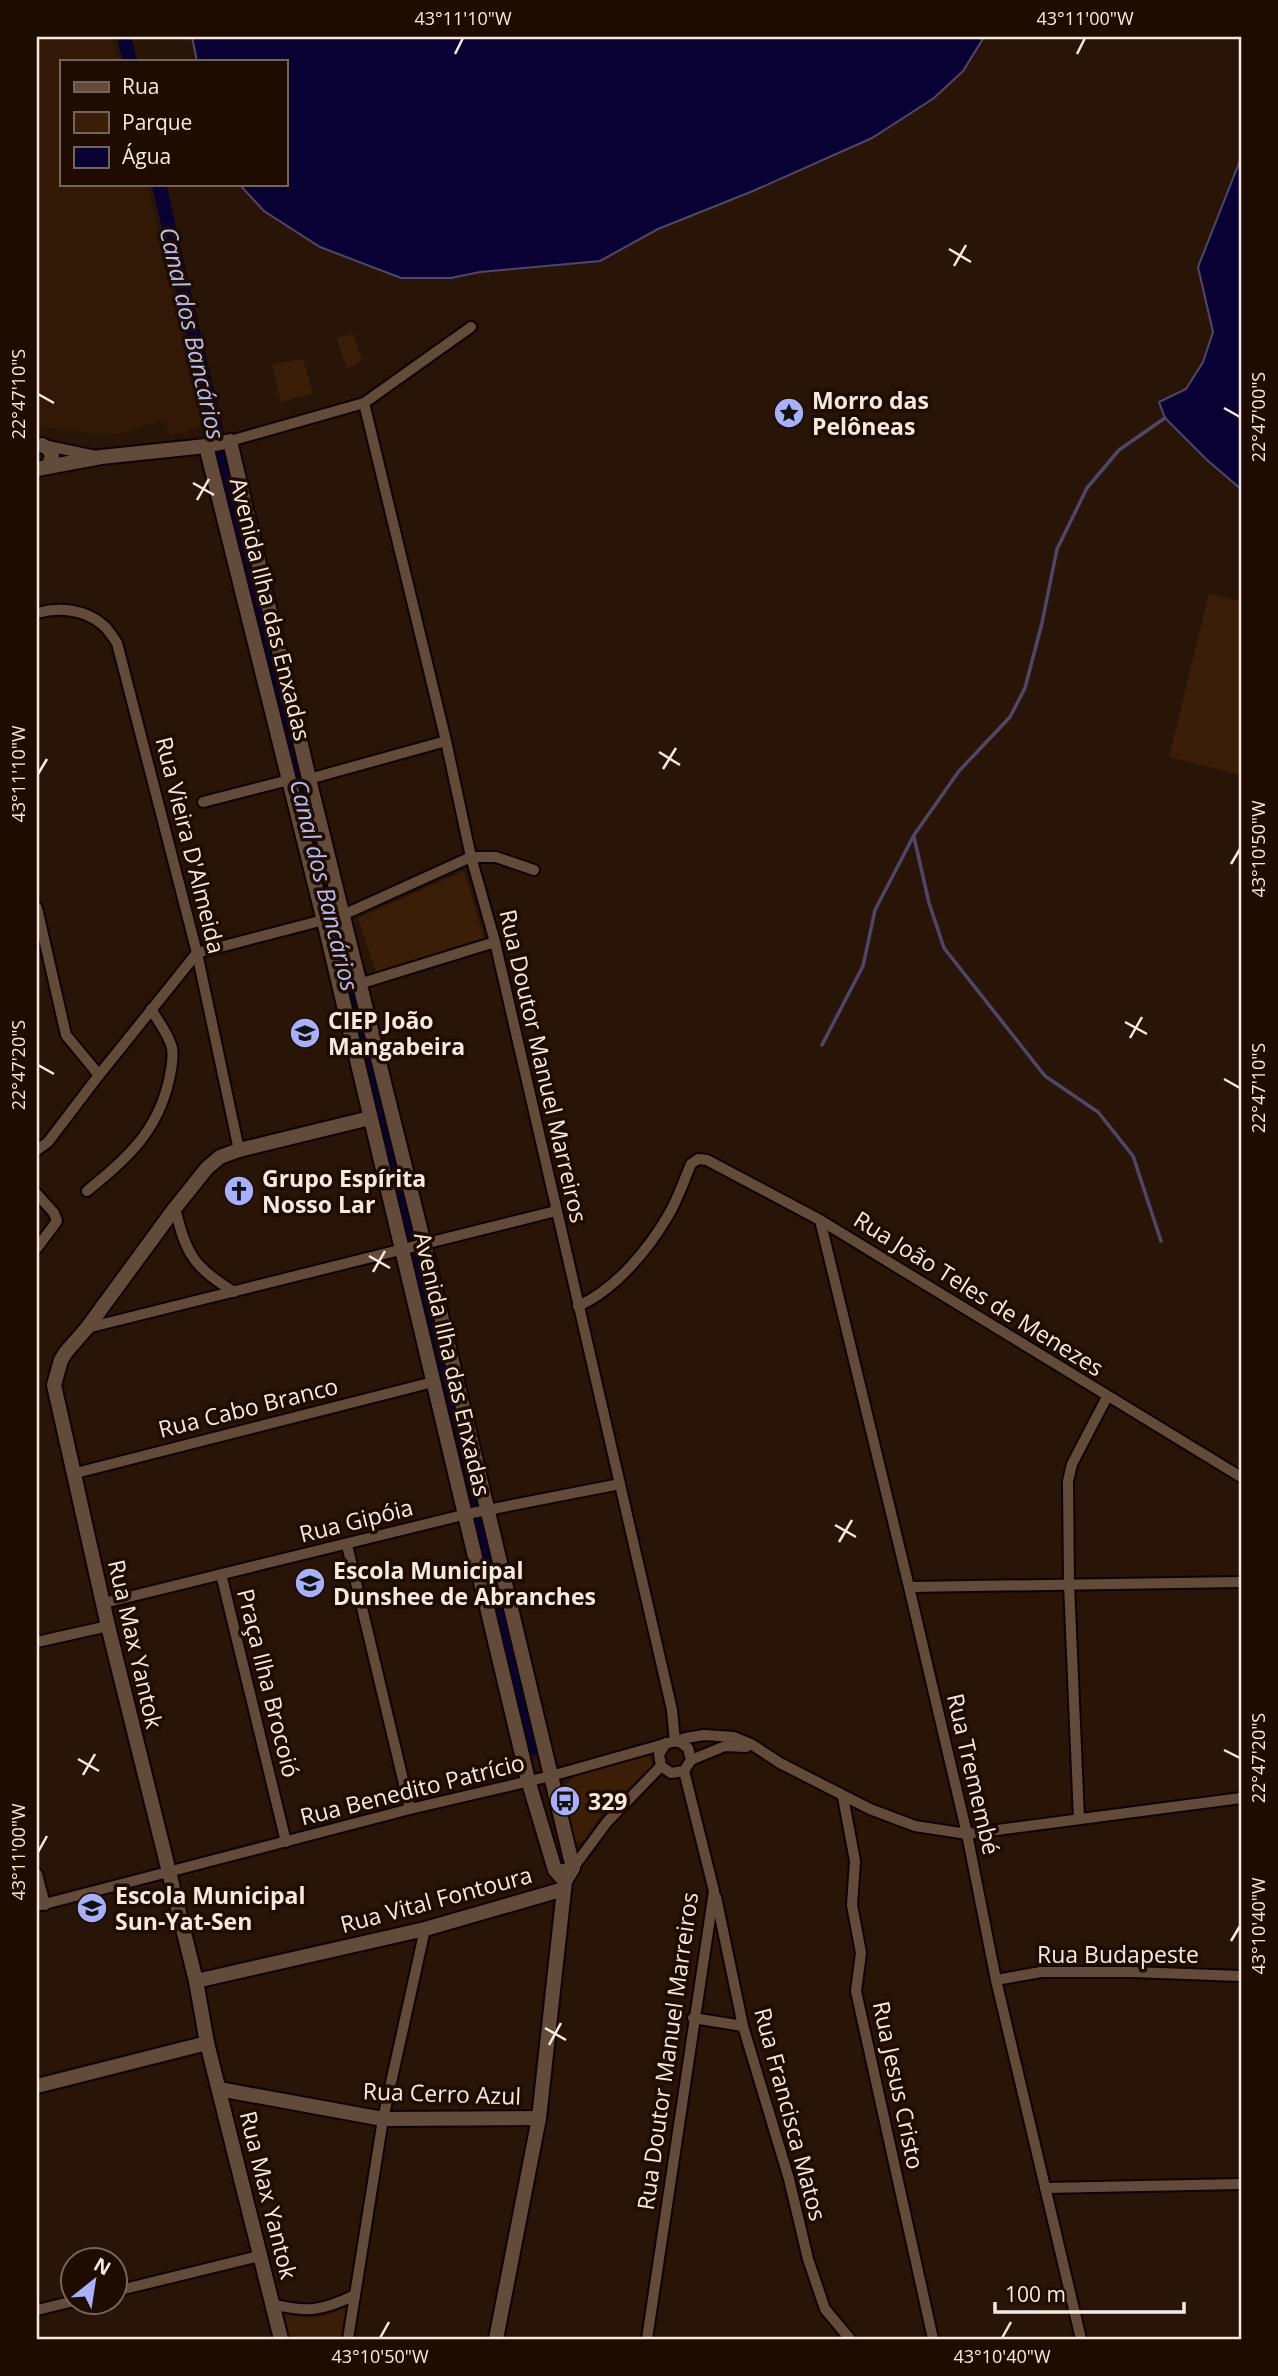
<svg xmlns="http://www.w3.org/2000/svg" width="1278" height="2376" font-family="'Open Sans',sans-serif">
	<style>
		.built { fill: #321905 }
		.green { fill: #3b1e07 }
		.water { fill: #090034; stroke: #514668; stroke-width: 2 }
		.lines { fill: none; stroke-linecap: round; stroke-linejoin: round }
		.stream { stroke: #514668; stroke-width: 3.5 }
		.canal { stroke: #090034; stroke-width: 14 }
		.minor-casing { stroke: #110200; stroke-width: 14 }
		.tertiary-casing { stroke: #110200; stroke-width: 18 }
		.minor { stroke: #624b3b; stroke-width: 10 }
		.tertiary { stroke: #624b3b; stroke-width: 14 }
		.ticks { fill: none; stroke: #f8e9e0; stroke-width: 2.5 }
		.labels { text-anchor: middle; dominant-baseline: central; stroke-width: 7; stroke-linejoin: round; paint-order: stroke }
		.poi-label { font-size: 23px; font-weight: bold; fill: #f8e9e0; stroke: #1f0c01; text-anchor: start }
		.street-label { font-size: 23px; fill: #f8e9e0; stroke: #1f0c01 }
		.water-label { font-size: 24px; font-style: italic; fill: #b8bef5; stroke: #1f0c01 }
		.neatline { fill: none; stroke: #f8e9e0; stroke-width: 2.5 }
		.ticks-label { font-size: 18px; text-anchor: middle; fill: #f8e9e0 }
	</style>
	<rect width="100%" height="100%" fill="#291507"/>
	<path class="built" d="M37 37H112L118 61H61V184H147L204 425 170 436 165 419 121 433 95 434 37 426Z"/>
	<g class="green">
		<path d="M353 334 362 360 347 369 337 338Z"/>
		<path d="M303 359 313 393 281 402 272 364Z"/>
		<path d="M1209 594 1241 602V775L1169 757Z"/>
		<path d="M464 871 484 938 376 972 358 918Z"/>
		<path d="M650 1755 652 1769 609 1804 583 1842 574 1841 563 1796 567 1783 577 1775Z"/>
		<path d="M349 2306 347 2328 342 2339H286L284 2313C311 2321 324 2318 349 2306Z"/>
	</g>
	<g class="water">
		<path d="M192 37H984L963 71 934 98 872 138 753 191 658 229 600 261 480 272 451 278H401L320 247 264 211 239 184H285V61H197Z"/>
		<path d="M1241 158V489L1207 460 1165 418 1159 402 1186 389 1203 362 1213 332 1198 267Z"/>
	</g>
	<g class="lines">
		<g class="stream">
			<path d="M914 837 929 903 944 948 1045 1076 1098 1112 1133 1156 1161 1241"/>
			<path d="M822 1045 863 966 875 910 914 835 959 771 1010 717 1025 688 1042 623 1057 549 1087 488 1119 450 1165 418"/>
		</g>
		<g class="canal">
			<path d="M124 37 130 61"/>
			<path d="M159 184C278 707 414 1226 534 1748"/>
		</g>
		<g class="minor-casing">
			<g id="minor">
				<path d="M364 403 446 741 471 857 495 942 672 1710 675 1742"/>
				<path d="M230 441 364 403 471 327"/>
				<path d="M43 445 96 456"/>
				<path d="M37 613C59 607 85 609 103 625 108 629 113 637 117 643L197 953 239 1150"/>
				<path d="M309 779 446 741"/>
				<path d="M203 802 289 780"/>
				<path d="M37 908 66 1035 99 1075"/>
				<path d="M359 984 495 942"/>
				<path d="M37 1150 48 1142 99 1075 197 953 343 915 471 857H496L534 870"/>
				<path d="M87 1191C127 1158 157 1133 169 1080 171 1070 174 1058 172 1048 169 1035 158 1021 151 1009"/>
				<path d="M37 1194 54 1213 57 1221 37 1248"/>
				<path d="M175 1208C186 1255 194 1267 234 1292"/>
				<path d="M820 1220 909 1587 967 1834 996 1980 1081 2339"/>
				<path d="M578 1306C615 1290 649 1249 669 1214 678 1199 684 1180 691 1164L698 1159 707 1160 820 1220 1241 1477"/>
				<path d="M87 1328 556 1211"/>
				<path d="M72 1474 433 1382"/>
				<path d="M347 1545 410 1809"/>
				<path d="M221 1574 286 1842"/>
				<path d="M909 1587 1241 1582"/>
				<path d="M104 1603 467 1514 620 1484"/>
				<path d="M37 1642 108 1626"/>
				<path d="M666 1743 659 1754 661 1766 671 1773 684 1771 691 1760 688 1748 678 1741"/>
				<path d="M691 1760 725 1746 746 1747"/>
				<path d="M843 1797 855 1861 852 1905 861 1953 856 1991 933 2339"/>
				<path d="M1079 1819 1069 1584 1068 1481 1072 1464 1107 1397"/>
				<path d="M555 1870 573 1868 607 1822 661 1766"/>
				<path d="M37 1874 45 1905"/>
				<path d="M716 1897 743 2026 789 2179 808 2259 825 2309 850 2339"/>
				<path d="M37 1906 410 1809 551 1776 686 1738 704 1735 734 1737 751 1744 780 1763 870 1809 915 1826 967 1834 1241 1798"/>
				<path d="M996 1980 1041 1972H1132L1241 1976"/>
				<path d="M693 2018 743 2026"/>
				<path d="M1045 2188 1241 2184"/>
				<path d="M116 2291 259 2256"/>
				<path d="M272 2304C307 2313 322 2311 355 2295"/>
				<path d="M37 2310 74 2301"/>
				<path d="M348 2339 383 2119 425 1929"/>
				<path d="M647 2339 714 1891 684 1771"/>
			</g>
		</g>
		<g class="tertiary-casing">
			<g id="tertiary">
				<path d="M42 445 49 449 52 456 49 465 45 467"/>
				<path d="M206 446 324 921 528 1780 555 1870 565 1881"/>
				<path d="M37 469 101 457 206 446 230 441 310 783 424 1244 573 1868 565 1881 539 2118 496 2339"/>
				<path d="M196 1981 425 1929 564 1889"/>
				<path d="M37 2086 207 2043"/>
				<path d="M219 2089 383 2119 539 2118"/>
				<path d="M281 2339 207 2043 196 1981 108 1626 54 1385 61 1360 66 1352 87 1328 175 1208 207 1168 220 1157 239 1150 370 1118"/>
			</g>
		</g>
		<use href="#minor" class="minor"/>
		<use href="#tertiary" class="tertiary"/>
	</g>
	<path class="ticks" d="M455 54 463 38M1077 54 1085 38M949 249 971 262M954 266 966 245M38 394 54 403M1224 408 1240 417M193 483 214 495M197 500 209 479M659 752 680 765M663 769 676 748M38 774 47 759M1231 864 1240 849M1125 1022 1147 1034M1130 1038 1142 1017M38 1065 54 1074M1224 1079 1240 1088M369 1256 390 1268M373 1272 385 1251M835 1525 856 1537M839 1542 852 1520M1224 1750 1240 1758M78 1759 99 1771M83 1775 95 1754M38 1852 47 1836M1231 1941 1240 1926M545 2028 566 2040M549 2045 561 2023M380 2338 389 2322M1002 2338 1011 2322"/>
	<defs>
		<g id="sight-disc" transform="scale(1.575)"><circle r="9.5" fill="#a8b0fc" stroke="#1f0c01"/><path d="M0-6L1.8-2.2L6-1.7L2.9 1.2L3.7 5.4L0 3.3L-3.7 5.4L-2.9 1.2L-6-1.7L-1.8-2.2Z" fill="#111"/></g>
		<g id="school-disc" transform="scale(1.575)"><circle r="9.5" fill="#a8b0fc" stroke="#1f0c01"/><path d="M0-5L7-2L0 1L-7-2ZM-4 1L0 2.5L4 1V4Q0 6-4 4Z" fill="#111"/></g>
		<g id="church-disc" transform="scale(1.575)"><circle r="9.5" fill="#a8b0fc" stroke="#1f0c01"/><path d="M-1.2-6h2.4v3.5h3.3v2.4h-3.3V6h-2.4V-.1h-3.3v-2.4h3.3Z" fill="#111"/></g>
		<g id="bus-disc" transform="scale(1.575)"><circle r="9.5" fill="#a8b0fc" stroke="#1f0c01"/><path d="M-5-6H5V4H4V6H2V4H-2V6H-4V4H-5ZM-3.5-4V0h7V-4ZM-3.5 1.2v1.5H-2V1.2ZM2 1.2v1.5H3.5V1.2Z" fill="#111"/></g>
	</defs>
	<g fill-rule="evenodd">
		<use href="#sight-disc" x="789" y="413"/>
		<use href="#school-disc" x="305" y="1033"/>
		<use href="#church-disc" x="239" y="1191"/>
		<use href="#school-disc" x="310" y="1583"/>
		<use href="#bus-disc" x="565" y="1801"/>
		<use href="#school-disc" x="92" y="1908"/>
	</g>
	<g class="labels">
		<g class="poi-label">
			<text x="812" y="400">Morro das<tspan x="812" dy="26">Pelôneas</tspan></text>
			<text x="328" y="1020">CIEP João<tspan x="328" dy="26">Mangabeira</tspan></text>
			<text x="262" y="1178">Grupo Espírita<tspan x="262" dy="26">Nosso Lar</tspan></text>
			<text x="333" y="1570">Escola Municipal<tspan x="333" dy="26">Dunshee de Abranches</tspan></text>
			<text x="588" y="1801">329</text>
			<text x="115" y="1895">Escola Municipal<tspan x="115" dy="26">Sun-Yat-Sen</tspan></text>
		</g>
		<g class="street-label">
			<text transform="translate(271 609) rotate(76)">Avenida Ilha das Enxadas</text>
			<text transform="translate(191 845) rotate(76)">Rua Vieira D'Almeida</text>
			<text transform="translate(544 1066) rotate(77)">Rua Doutor Manuel Marreiros</text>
			<text transform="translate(979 1293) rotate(32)">Rua João Teles de Menezes</text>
			<text transform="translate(453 1364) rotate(77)">Avenida Ilha das Enxadas</text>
			<text transform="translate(248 1407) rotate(-14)">Rua Cabo Branco</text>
			<text transform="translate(356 1520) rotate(-14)">Rua Gipóia</text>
			<text transform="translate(136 1644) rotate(77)">Rua Max Yantok</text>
			<text transform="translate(269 1683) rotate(76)">Praça Ilha Brocoió</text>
			<text transform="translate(974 1774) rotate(77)">Rua Tremembé</text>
			<text transform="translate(412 1789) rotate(-14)">Rua Benedito Patrício</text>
			<text transform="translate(436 1899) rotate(-15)">Rua Vital Fontoura</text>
			<text x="1118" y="1954">Rua Budapeste</text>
			<text transform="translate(667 2051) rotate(-82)">Rua Doutor Manuel Marreiros</text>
			<text transform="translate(899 2085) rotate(78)">Rua Jesus Cristo</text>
			<text transform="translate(442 2093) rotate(2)">Rua Cerro Azul</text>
			<text transform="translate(791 2114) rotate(75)">Rua Francisca Matos</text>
			<text transform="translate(269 2195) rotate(76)">Rua Max Yantok</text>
		</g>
		<g class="water-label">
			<text transform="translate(193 333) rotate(77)">Canal dos Bancários</text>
			<text transform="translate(325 885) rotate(76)">Canal dos Bancários</text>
		</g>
	</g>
	<rect width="1278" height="2376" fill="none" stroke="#1f0c01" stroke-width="77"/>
	<rect x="60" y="60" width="228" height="126" fill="#1f0c01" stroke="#76645a" stroke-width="2"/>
	<rect x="74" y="82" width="35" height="10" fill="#624b3b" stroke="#76645a" stroke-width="2"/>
	<text x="122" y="94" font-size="21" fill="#f8e9e0">Rua</text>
	<rect x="74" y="112" width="35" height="21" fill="#3b1e07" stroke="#76645a" stroke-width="2"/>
	<text x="122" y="130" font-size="21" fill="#f8e9e0">Parque</text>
	<rect x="74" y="147" width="35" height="21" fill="#090034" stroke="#76645a" stroke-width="2"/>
	<text x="122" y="164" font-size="21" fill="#f8e9e0">Água</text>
	<g transform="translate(94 2281) rotate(30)"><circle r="33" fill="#1f0c01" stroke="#76645a" stroke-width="2"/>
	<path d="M0-5L12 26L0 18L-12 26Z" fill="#a8b0fc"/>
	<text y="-10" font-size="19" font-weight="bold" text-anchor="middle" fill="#f8e9e0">N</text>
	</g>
	<path d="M995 2302v10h189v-10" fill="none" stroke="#f8e9e0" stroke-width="3.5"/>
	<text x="1005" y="2302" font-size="21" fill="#f8e9e0" stroke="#1f0c01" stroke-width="5" paint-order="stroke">100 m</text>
	<rect x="38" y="38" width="1202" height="2300" class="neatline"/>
	<g class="ticks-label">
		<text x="463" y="25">43°11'10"W</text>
		<text x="1085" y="25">43°11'00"W</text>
		<text transform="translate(19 394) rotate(-90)" y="6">22°47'10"S</text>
		<text transform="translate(1259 417) rotate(-90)" y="6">22°47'00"S</text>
		<text transform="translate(19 774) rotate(-90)" y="6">43°11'10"W</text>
		<text transform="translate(1259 849) rotate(-90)" y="6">43°10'50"W</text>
		<text transform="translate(19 1065) rotate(-90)" y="6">22°47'20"S</text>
		<text transform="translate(1259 1088) rotate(-90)" y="6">22°47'10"S</text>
		<text transform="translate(1259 1758) rotate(-90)" y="6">22°47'20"S</text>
		<text transform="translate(19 1852) rotate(-90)" y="6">43°11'00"W</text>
		<text transform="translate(1259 1926) rotate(-90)" y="6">43°10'40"W</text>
		<text x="380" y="2363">43°10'50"W</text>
		<text x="1002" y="2363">43°10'40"W</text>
	</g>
</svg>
